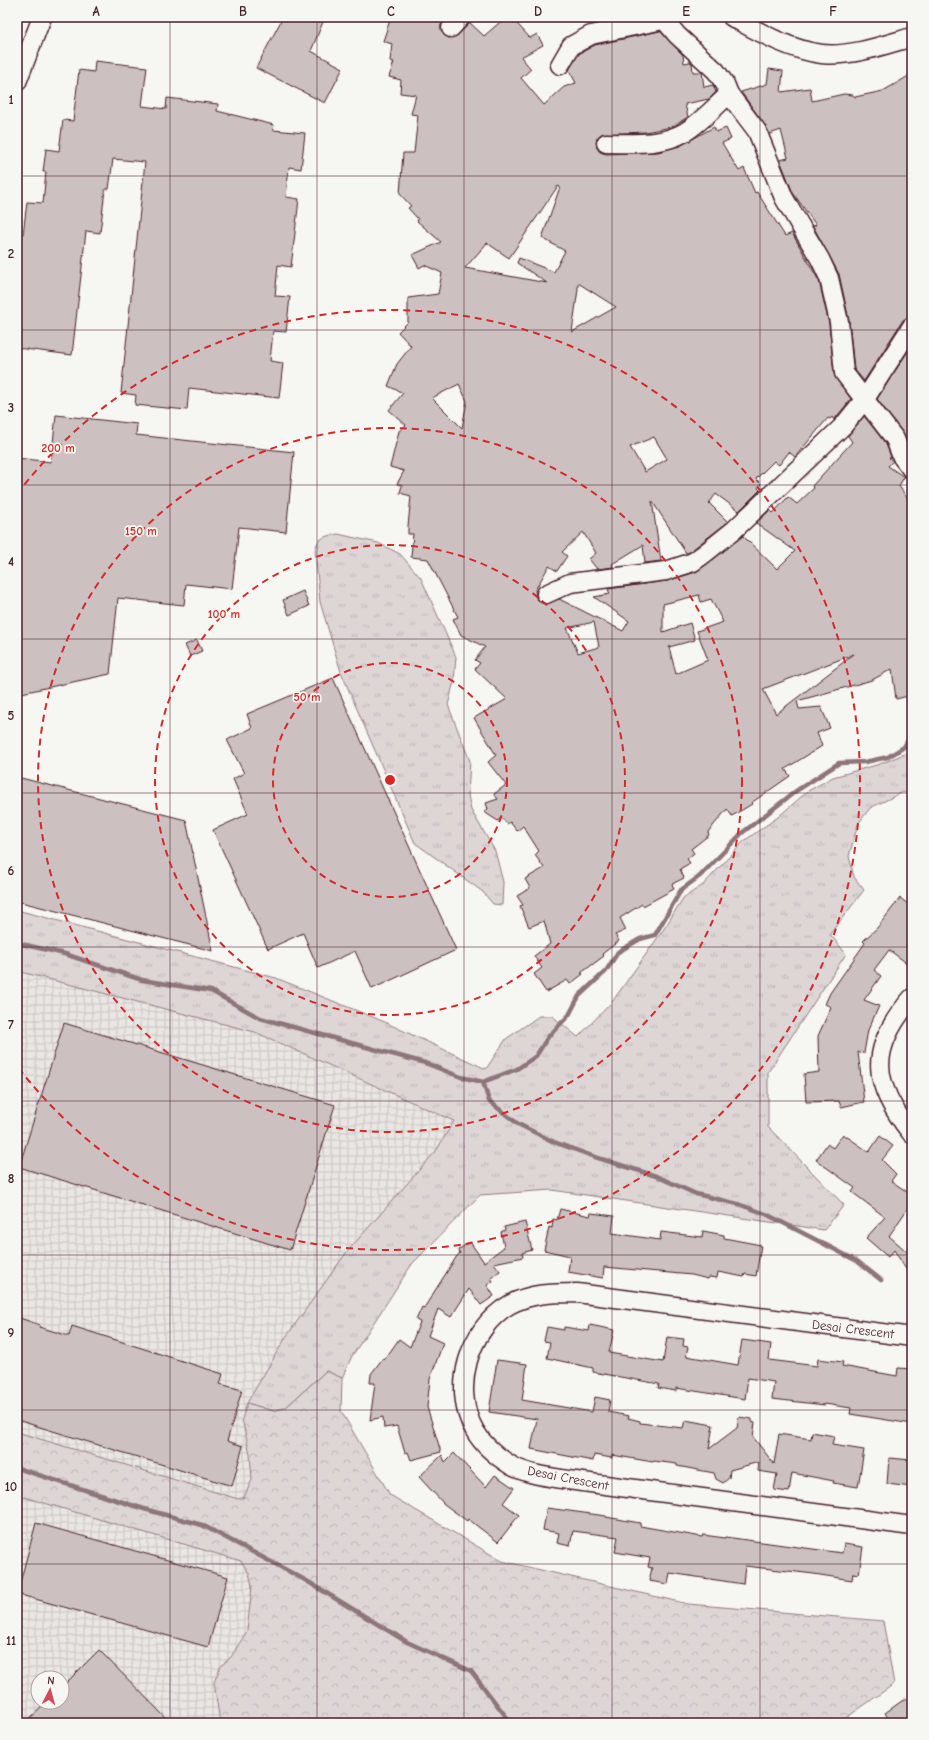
<svg xmlns="http://www.w3.org/2000/svg" width="929" height="1740" font-family="'Comic Neue',sans-serif">
	<style>
		.industrial { fill: url(#industrial-grid); fill-rule: evenodd }
		.grass { fill: url(#grass-tufts); stroke: #947a80 }
		.forest { fill: url(#forest-crowns); stroke: #947a80 }
		.lines { fill: none; stroke-linecap: round; stroke-linejoin: round }
		.stream { stroke: #8e747a; stroke-width: 4.5 }
		.building { fill: #ccc1c0; stroke: #4a1f2b; fill-rule: evenodd }
		.minor-casing { stroke: #4a1f2b; stroke-width: 21 }
		.minor { stroke: #f6f6f2; stroke-width: 18 }
		.grid { fill: none; stroke: #4a1f2b; stroke-width: 1; stroke-opacity: 0.55 }
		.ring { fill: none; stroke: #d62828; stroke-width: 2; stroke-dasharray: 7 5 }
		.labels { text-anchor: middle; dominant-baseline: central; stroke-width: 3.5; stroke-linejoin: round; paint-order: stroke }
		.street-label { font-size: 13px; fill: #4a1f2b; stroke: #f6f6f2 }
		.centre { fill: #d62828; stroke: #f6f6f2; stroke-width: 2 }
		.ring-label { font-size: 12px; text-anchor: middle; font-weight: bold; fill: #d62828; stroke: #f6f6f2; stroke-width: 3.5; stroke-linejoin: round; paint-order: stroke }
		.neatline { fill: none; stroke: #4a1f2b; stroke-width: 1.5 }
		.grid-label { font-size: 13px; text-anchor: middle; font-weight: bold; fill: #4a1f2b }
	</style>
	<defs>
		<pattern id="industrial-grid" width="8" height="8" patternUnits="userSpaceOnUse"><rect width="8" height="8" fill="#e9e6e3"/><path d="M0 4h8M4 0v8" fill="none" stroke="#c9c5c3"/></pattern>
		<pattern id="grass-tufts" width="24" height="20" patternUnits="userSpaceOnUse"><rect width="24" height="20" fill="#ddd6d5"/><path d="M3 7l-1-3M5 7V3M7 7l1-3M15 17l-1-3M17 17v-4M19 17l1-3" fill="none" stroke="#bfb7b7"/></pattern>
		<pattern id="forest-crowns" width="20" height="18" patternUnits="userSpaceOnUse"><rect width="20" height="18" fill="#ddd6d5"/><path d="M2 6a3 3 0 1 1 6 0M12 15a3 3 0 1 1 6 0" fill="none" stroke="#bfb7b7"/></pattern>
	</defs>
	<rect width="100%" height="100%" fill="#f6f6f2"/>
	<filter id="ink" filterUnits="userSpaceOnUse"><feTurbulence type="fractalNoise" baseFrequency=".025" numOctaves="2"/><feDisplacementMap in="SourceGraphic" scale="8" xChannelSelector="R" yChannelSelector="G"/><feConvolveMatrix kernelMatrix="1 2 1 2 8 2 1 2 1" color-interpolation-filters="sRGB"/></filter>
	<g filter="url(#ink)">
		<g class="industrial">
			<path d="M17 971 255 1032 454 1121 436 1151 346 1253 286 1337 247 1403 242 1419 250 1454 252 1480 244 1497 238 1499 17 1432Z"/>
			<path d="M17 1495 241 1561 249 1573 252 1586 247 1631 231 1657 221 1666 214 1682 220 1723H17ZM38 1678H62V1702H38Z"/>
		</g>
		<g class="grass">
			<path d="M338 534 378 543 400 554 421 578 456 657 454 681 448 705 470 761 468 795 471 810 495 851 503 882 502 905 493 904 483 892 415 843 341 672 320 602 315 551C317 537 326 536 338 534Z"/>
			<path d="M912 746V795L903 792 870 808 858 824 849 856 854 877 864 890 830 934 846 954 768 1072V1127L844 1205 824 1230 552 1190 480 1195 412 1264 352 1356 342 1378 326 1371 285 1408 273 1411 247 1403 286 1337 346 1253 436 1151 454 1121 255 1032 17 971V910L276 978 380 1020 486 1069 506 1039 539 1016H552L578 1037 612 1002 666 926 683 898 703 885 744 841 778 817 808 791 833 777 880 764 904 754Z"/>
		</g>
		<path class="forest" d="M326 1371 342 1378 341 1411 390 1495 502 1561 688 1604 883 1621 894 1684 839 1723H220L214 1682 221 1666 231 1657 247 1631 252 1586 249 1573 241 1561 17 1495V1432L238 1499 244 1497 252 1480 250 1454 242 1419 247 1403 273 1411 285 1408Z"/>
		<g class="lines">
			<g class="stream">
				<path d="M17 943 65 954 142 980 211 991 260 1018 425 1063 461 1077 483 1082 517 1069 536 1056 548 1037 569 1015 579 996 606 971 618 952 640 939 655 935 681 890 700 876 742 833 796 791 839 763 865 762 888 757 904 747 910 736H912"/>
				<path d="M483 1082 489 1101 518 1124 554 1142 595 1157 656 1176 696 1194 738 1204 766 1214 857 1261 881 1280"/>
				<path d="M17 1468 144 1509 202 1525 305 1580 407 1642 471 1671 511 1723"/>
			</g>
		</g>
		<g class="building">
			<path d="M283 17H325L311 51 343 68 325 103 256 68Z"/>
			<path d="M391 17H447L441 25V31L444 35 449 38 458 35 470 23 484 36 506 17H511L530 38 537 34 543 45 521 57 531 69 521 78 544 105 564 87 576 83 569 70 579 54 595 45 660 31 683 55 684 63 690 62 692 63 693 72H702L704 87 713 85 716 92 709 99 685 104 688 117 672 127 645 132 601 134 597 138V148L600 152 606 154 658 152 680 146 714 127 716 132 726 128 731 139 722 143 739 171 744 168 755 193 757 192 785 236 792 233 819 281 829 324 834 374 851 399 834 420 832 417 830 419 828 418 795 457 789 452 779 465 774 461 756 479 761 484 758 488 760 490 739 511 716 494 709 503 728 522 688 553H686L652 501 661 561 645 563 643 545 612 564 613 567 597 569 589 559 596 553 583 532 562 552 567 556 557 571 549 566 535 590 536 598 540 602 545 604 559 599 623 631 629 621 594 597 610 594 608 589 667 581 696 572 743 536 777 569 795 551 756 523 770 510 773 513 788 497 797 504 814 488 812 486 852 442 848 436 864 416 886 444 891 457 889 458 893 461 888 466 904 477 899 486 912 505V695L896 699 892 669 872 680 797 701 799 709 821 707 830 728 817 733 822 746 785 769 790 776 751 803 752 804 732 816 727 809 708 832 709 835 691 849 694 853 687 859 690 863 680 869 684 878 672 884 674 889 643 906 642 904 620 918 626 930 615 935 619 941 602 954 604 956 581 973 583 974 570 984 567 980 546 992 534 974 542 968 534 956 550 944 545 924 544 921 529 927 520 906 523 905 517 896 530 888 525 879 544 868 535 855 539 851 523 826 517 831 510 822 507 824 501 817 498 821 484 812 488 809 486 803 498 799 494 794 506 785 488 762 496 755 474 718 507 699 475 669 480 663 475 660 485 647 461 635 453 619 458 617 428 559 411 557 413 534H408V526L411 496 400 493 402 485 397 484 404 471 390 467 399 431 406 425 389 410 403 393 388 386 397 364 411 346 398 332 408 322V298L438 294 442 273 424 265 419 268 412 255 441 242 417 221 418 219 408 208 411 206 400 194 403 153H414L418 115 411 114 416 95 400 93 401 80 389 77 394 62 390 61 392 44 383 41ZM558 186 560 187 542 238 565 251 554 272 519 258 517 263 547 283 465 268 487 243 509 258ZM578 283 616 307 572 332 578 289ZM459 384 467 401 462 428 432 398ZM654 437 667 459 645 472 630 447ZM699 595 701 602 711 599 723 622 697 631 708 660 676 674 669 647 695 640 690 623 663 632V604ZM594 622 599 647 578 653 567 628ZM854 654 776 714 763 689Z"/>
			<path d="M600 17H626L599 23Z"/>
			<path d="M95 61 147 67 142 106 166 109 167 98 218 104 217 111 274 125 273 130 305 133 301 169 289 167 286 197 299 199 291 267 278 265 275 296 290 297 286 332 273 331 270 361 283 363 279 398 189 388 187 410 135 405 136 395 121 393 145 162 113 159 109 189H105L100 233 86 231 72 355 17 348V233L23 234 27 202 43 203 46 172H43L46 149 59 151 63 120 73 121 79 70 94 72Z"/>
			<path d="M769 69 783 71 781 92 810 88 812 101 844 94 853 95 855 97 883 91 912 74V316L903 320 864 381 854 369 849 320 839 274 813 226 816 225 793 193 780 160 788 158 781 130 770 134 765 125 741 92 767 84Z"/>
			<path d="M912 345V443L909 445 903 433 877 399Z"/>
			<path d="M56 415 137 424 136 435 294 452 286 532 239 527 232 589 186 584 184 605 118 598 110 674 17 694V458L51 462Z"/>
			<path d="M303 591 309 606 289 615 283 600Z"/>
			<path d="M197 640 202 651 190 656 185 645Z"/>
			<path d="M333 678 456 950 372 989 355 951 318 968 303 933 268 949 213 830 248 814 233 779 244 773 227 740 252 728 247 714Z"/>
			<path d="M17 777 186 820 213 951 17 901Z"/>
			<path d="M900 898 912 907V967L889 950 874 970 881 976 864 1000 879 1006 868 1030 864 1053 858 1052 864 1102 841 1107 839 1101 806 1102 804 1074 819 1072 818 1036 831 1007 825 1004 830 993 865 943 863 941 877 928Z"/>
			<path d="M64 1023 335 1105 290 1250 19 1167Z"/>
			<path d="M843 1134 869 1152 880 1136 893 1146 882 1160 896 1174 891 1181 912 1195V1211L908 1208 889 1236 912 1256V1279L894 1250 888 1257 866 1238 885 1217 852 1192 855 1188 816 1160 827 1144 833 1148Z"/>
			<path d="M560 1209 590 1216 591 1213 614 1216 612 1233 660 1240 661 1232 702 1237 703 1231 724 1235V1238L761 1245 756 1276 745 1274 744 1277 718 1272 717 1278 709 1277 708 1279 692 1275 604 1267 603 1278 568 1272 570 1256 544 1250 549 1227 552 1228 553 1219 557 1220Z"/>
			<path d="M525 1222 532 1250 522 1253 523 1257 494 1263 500 1271 491 1278 493 1281 487 1285 494 1296 481 1305 469 1289 451 1317 438 1309 428 1336 443 1343 430 1379 427 1407 441 1452 411 1460 408 1452 405 1453 397 1426 384 1428 383 1417 370 1420 375 1383H370L371 1374 383 1358 385 1359 399 1339 410 1347 420 1322 416 1320 422 1307 424 1308 457 1256 460 1253 458 1250 470 1242 484 1262 504 1247 501 1232 505 1230 504 1227Z"/>
			<path d="M17 1317 40 1325 39 1327 69 1336 72 1326 223 1374 220 1384 242 1390 227 1441 243 1446 232 1486 17 1420Z"/>
			<path d="M590 1325 614 1330 609 1353 663 1362 667 1337 684 1339 683 1346 688 1347 686 1356 738 1365 742 1340 771 1344 769 1360 817 1366 818 1359 843 1362 842 1366 897 1376 898 1368 912 1369V1424L850 1414 851 1408 825 1404V1405L772 1399 774 1382 748 1378 745 1399 676 1388V1391L658 1388 659 1384 593 1372V1368L547 1358 550 1342 544 1341 547 1327 564 1330V1327L589 1331Z"/>
			<path d="M497 1360 527 1364 522 1400 592 1412 595 1397 610 1400 608 1412 629 1416 628 1418 640 1421V1423L683 1428 685 1420 713 1425 709 1449 737 1428 739 1417 752 1419V1422L755 1423 753 1437 774 1464 779 1434 811 1439 812 1432 834 1436 832 1445 864 1450 858 1487 833 1483 834 1481 792 1473 789 1492 774 1490 777 1474 758 1471 759 1462 730 1470 729 1478 723 1483 716 1479 714 1473 677 1466V1464L654 1461 653 1462 612 1455V1458L594 1455 593 1461 531 1449 537 1419 489 1412Z"/>
			<path d="M454 1453 486 1487 495 1475 514 1488 503 1503 519 1515 498 1542 468 1519 467 1521 444 1504 419 1477 442 1455 445 1462Z"/>
			<path d="M889 1458 912 1460V1487L887 1484Z"/>
			<path d="M547 1508 606 1516V1517L640 1523V1526L702 1537 703 1535 725 1538V1537L842 1553 844 1544 863 1547 859 1574 853 1573 852 1580 814 1574 745 1566 743 1584 670 1573 668 1584 649 1581 652 1568 648 1567 650 1558 615 1552 618 1537 573 1531 570 1546 557 1543 559 1533 543 1530Z"/>
			<path d="M36 1523 228 1577 208 1647 17 1594Z"/>
			<path d="M99 1650 171 1723H25L47 1702H62V1687Z"/>
			<path d="M906 1698 912 1707V1723H891L885 1713Z"/>
		</g>
		<g class="lines">
			<g class="minor-casing">
				<g id="minor">
					<path d="M662 17 677 35 716 71 725 84 729 94 757 131 784 198 820 259 829 278 839 322 844 373 895 439 902 457 912 470"/>
					<path d="M732 17C759 32 790 50 822 54 851 57 884 45 912 37"/>
					<path d="M451 28 461 17"/>
					<path d="M560 65 571 46 591 35 663 20"/>
					<path d="M17 82 42 17"/>
					<path d="M606 143C632 143 661 146 685 132 701 122 715 107 729 94"/>
					<path d="M546 594 570 583 666 571 693 562 704 554 734 530 843 426 865 399 912 326"/>
					<path d="M912 998C868 1049 871 1083 912 1134"/>
					<path d="M912 1337 577 1293C553 1293 530 1293 509 1305 468 1329 451 1390 475 1431 483 1445 499 1458 512 1466 529 1475 550 1477 568 1480L912 1526"/>
				</g>
			</g>
			<use href="#minor" class="minor"/>
		</g>
	</g>
	<path class="grid" d="M170 17V1723M317 17V1723M464 17V1723M612 17V1723M760 17V1723M17 176H912M17 330H912M17 485H912M17 639H912M17 793H912M17 947H912M17 1101H912M17 1255H912M17 1410H912M17 1564H912"/>
	<g class="ring">
		<circle cx="390" cy="780" r="117"/>
		<circle cx="390" cy="780" r="235"/>
		<circle cx="390" cy="780" r="352"/>
		<path d="M17 494A470 470 0 1 1 17 1066"/>
	</g>
	<g class="labels">
		<g class="street-label">
			<text transform="translate(853 1329) rotate(7)">Desai Crescent</text>
			<text transform="translate(568 1478) rotate(11)">Desai Crescent</text>
		</g>
	</g>
	<circle cx="390" cy="780" r="6" class="centre"/>
	<g class="ring-label">
		<text x="58" y="452">200 m</text>
		<text x="141" y="535">150 m</text>
		<text x="224" y="618">100 m</text>
		<text x="307" y="701">50 m</text>
	</g>
	<rect width="929" height="1740" fill="none" stroke="#f6f6f2" stroke-width="44"/>
	<g transform="translate(50 1690) rotate(6)"><circle r="19" fill="#f6f6f2" stroke="#b1a0a2"/>
	<path d="M0-3L7 15L0 10L-7 15Z" fill="#d1495b"/>
	<text y="-6" font-size="11" font-weight="bold" text-anchor="middle" fill="#4a1f2b">N</text>
	</g>
	<rect x="22" y="22" width="885" height="1696" class="neatline"/>
	<g class="grid-label">
		<text x="96" y="16">A</text>
		<text x="243" y="16">B</text>
		<text x="391" y="16">C</text>
		<text x="538" y="16">D</text>
		<text x="686" y="16">E</text>
		<text x="833" y="16">F</text>
		<text x="11" y="104">1</text>
		<text x="11" y="258">2</text>
		<text x="11" y="412">3</text>
		<text x="11" y="566">4</text>
		<text x="11" y="720">5</text>
		<text x="11" y="875">6</text>
		<text x="11" y="1029">7</text>
		<text x="11" y="1183">8</text>
		<text x="11" y="1337">9</text>
		<text x="11" y="1491">10</text>
		<text x="11" y="1645">11</text>
	</g>
</svg>
